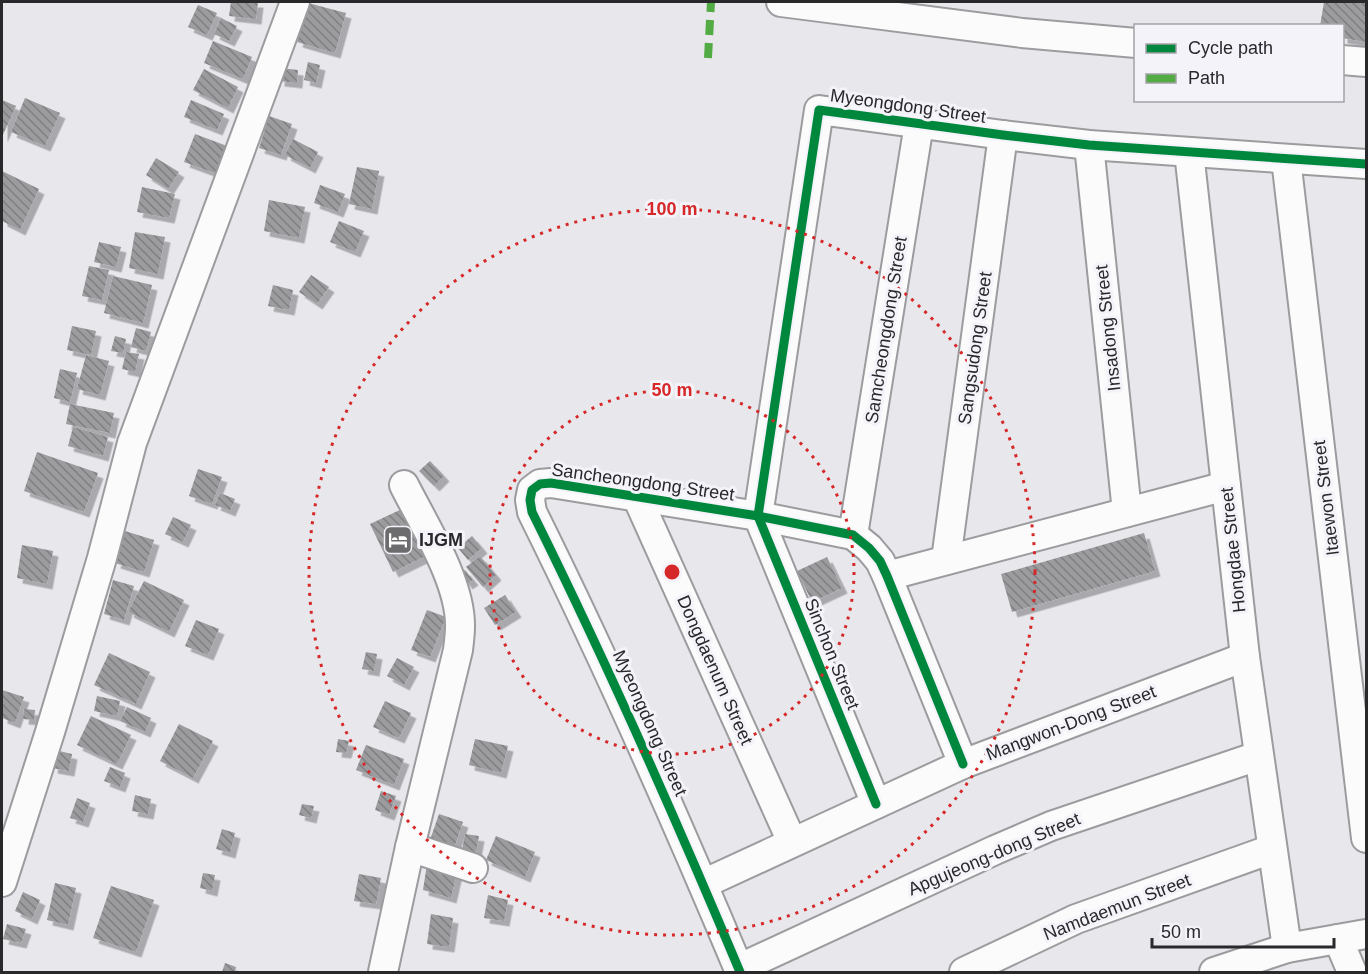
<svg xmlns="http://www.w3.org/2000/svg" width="1368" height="974" font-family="Arial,sans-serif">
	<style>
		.building { fill: url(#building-back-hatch); filter: url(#shadow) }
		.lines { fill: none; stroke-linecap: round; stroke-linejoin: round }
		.street-casing { stroke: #9c9c9f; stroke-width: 32 }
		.street { stroke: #fbfbfc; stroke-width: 28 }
		.quiet { stroke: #53ab44; stroke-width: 8; stroke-dasharray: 15 8; stroke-linecap: butt }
		.cycleway-casing { stroke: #f4f3fa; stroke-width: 13 }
		.cycleway { stroke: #00873e; stroke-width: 9 }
		.ring { fill: none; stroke: #d62828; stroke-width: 3; stroke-dasharray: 3 6 }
		.labels { text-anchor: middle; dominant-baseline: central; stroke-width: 6; stroke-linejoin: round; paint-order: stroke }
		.street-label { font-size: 18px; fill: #29292b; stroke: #f4f3fa }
		.poi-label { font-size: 18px; font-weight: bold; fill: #29292b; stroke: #f4f3fa; text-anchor: start }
		.centre { fill: #d62828; stroke: #f4f3fa; stroke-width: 3 }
		.ring-label { font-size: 18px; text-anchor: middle; font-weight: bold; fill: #d62828; stroke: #f4f3fa; stroke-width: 6; stroke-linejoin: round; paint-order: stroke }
	</style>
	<defs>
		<pattern id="building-back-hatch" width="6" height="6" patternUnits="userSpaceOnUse" patternTransform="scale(1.5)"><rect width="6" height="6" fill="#9c9c9f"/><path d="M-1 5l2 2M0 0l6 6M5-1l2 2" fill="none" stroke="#7f7f82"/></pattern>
		<filter id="shadow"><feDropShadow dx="5.5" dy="5.5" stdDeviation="0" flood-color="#0004"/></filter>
	</defs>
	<rect width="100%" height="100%" fill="#e7e7ec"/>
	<g class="building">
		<path d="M231 2H258L256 19 229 16Z"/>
		<path d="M1324 2H1366V42L1342 38V26H1320Z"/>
		<path d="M308 3 346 13 335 53 297 42Z"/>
		<path d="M198 5 217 13 207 35 188 27Z"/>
		<path d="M221 18 237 26 229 41 214 34Z"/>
		<path d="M213 41 252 57 243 79 204 63Z"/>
		<path d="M308 62 320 65 316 83 304 80Z"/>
		<path d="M280 68 298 70 297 83 279 81Z"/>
		<path d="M204 69 238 87 228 108 193 90Z"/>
		<path d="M25 98 60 113 45 146 11 132Z"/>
		<path d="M2 100 16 106 2 137Z"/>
		<path d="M191 100 224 114 217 130 184 117Z"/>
		<path d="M269 116 292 124 281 155 259 148Z"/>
		<path d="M195 134 227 146 217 174 184 162Z"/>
		<path d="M293 139 318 152 310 168 285 155Z"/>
		<path d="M156 158 179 172 168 189 146 175Z"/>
		<path d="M357 167 379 171 372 209 349 204Z"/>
		<path d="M2 171 39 189 20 230 2 221Z"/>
		<path d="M320 185 345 194 338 212 314 203Z"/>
		<path d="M142 187 175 194 169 218 137 212Z"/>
		<path d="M269 200 305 207 299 238 264 231Z"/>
		<path d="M339 221 364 231 355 252 330 242Z"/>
		<path d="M135 232 165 237 158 274 129 268Z"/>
		<path d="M99 242 121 247 116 267 94 262Z"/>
		<path d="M89 266 109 270 102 300 82 296Z"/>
		<path d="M311 275 329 287 317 304 299 292Z"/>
		<path d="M113 276 152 285 143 323 104 313Z"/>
		<path d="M273 285 293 290 289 310 268 306Z"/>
		<path d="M72 326 96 331 91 355 67 350Z"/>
		<path d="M136 328 151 332 146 351 131 347Z"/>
		<path d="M115 336 126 339 123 353 111 351Z"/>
		<path d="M126 352 139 354 135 372 122 369Z"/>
		<path d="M86 355 109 361 100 395 77 389Z"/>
		<path d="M60 369 77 373 70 402 54 398Z"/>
		<path d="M70 404 114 413 110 433 66 424Z"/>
		<path d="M73 427 108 437 103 456 68 446Z"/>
		<path d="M37 452 98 473 84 512 24 491Z"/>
		<path d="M430 461 444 476 434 486 419 471Z"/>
		<path d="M198 469 222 477 212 504 189 496Z"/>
		<path d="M220 493 235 499 230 511 215 505Z"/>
		<path d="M404 508 426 556 393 572 370 524Z"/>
		<path d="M173 517 191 525 183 542 165 534Z"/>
		<path d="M125 531 154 540 144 572 115 563Z"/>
		<path d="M1144 533 1155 571 1012 612 1001 574Z"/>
		<path d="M472 536 482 548 468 560 458 548Z"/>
		<path d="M22 545 53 551 47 584 17 578Z"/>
		<path d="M480 556 496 575 483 587 466 567Z"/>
		<path d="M827 557 842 588 812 602 797 571Z"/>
		<path d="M465 570 473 580 467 584 460 574Z"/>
		<path d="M113 580 134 586 124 620 104 614Z"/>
		<path d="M144 581 184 600 169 632 128 612Z"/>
		<path d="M505 595 516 612 495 625 484 608Z"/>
		<path d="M427 610 446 617 430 657 411 650Z"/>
		<path d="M196 620 219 629 208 655 185 646Z"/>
		<path d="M366 652 377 654 374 671 362 669Z"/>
		<path d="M109 653 150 672 136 704 94 685Z"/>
		<path d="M397 658 414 667 404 685 387 676Z"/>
		<path d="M2 690 24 697 15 723 2 718Z"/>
		<path d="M97 696 120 701 117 716 94 711Z"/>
		<path d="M385 701 411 713 399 738 373 727Z"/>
		<path d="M127 707 151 718 145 732 120 721Z"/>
		<path d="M24 709 35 710 34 720 23 719Z"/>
		<path d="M91 716 131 735 117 764 77 745Z"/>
		<path d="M179 724 213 741 193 778 160 761Z"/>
		<path d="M338 739 349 741 346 753 336 752Z"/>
		<path d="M475 739 508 746 501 773 469 765Z"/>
		<path d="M366 745 404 759 394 785 356 770Z"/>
		<path d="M55 750 72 754 69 771 52 768Z"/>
		<path d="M110 767 125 773 120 787 104 781Z"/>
		<path d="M381 791 396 796 389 815 375 810Z"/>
		<path d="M135 795 151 799 148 814 132 811Z"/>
		<path d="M77 798 90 803 83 822 70 818Z"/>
		<path d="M302 804 314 806 311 818 299 815Z"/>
		<path d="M439 814 463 822 454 848 430 840Z"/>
		<path d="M222 829 235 833 230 853 216 849Z"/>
		<path d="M465 834 479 836 476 852 462 850Z"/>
		<path d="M496 836 535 852 525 877 486 860Z"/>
		<path d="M427 864 457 872 451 898 423 890Z"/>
		<path d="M203 873 215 875 212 891 200 888Z"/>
		<path d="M359 874 381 878 376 904 354 901Z"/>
		<path d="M55 883 76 888 68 925 47 920Z"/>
		<path d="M111 886 154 900 136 952 93 938Z"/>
		<path d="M23 892 40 900 32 919 15 911Z"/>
		<path d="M488 895 508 900 504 921 484 918Z"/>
		<path d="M431 914 453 918 449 947 427 944Z"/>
		<path d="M7 924 26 929 21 943 3 939Z"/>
		<path d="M225 963 236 967 235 972H222Z"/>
	</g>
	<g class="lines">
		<g class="street-casing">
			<g id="street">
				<path d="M781 2 1022 33 1136 43"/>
				<path d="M1342 60 1366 62"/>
				<path d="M1089 145 1127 512"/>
				<path d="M1189 152 1245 657 1287 948"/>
				<path d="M1286 159 1366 838"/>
				<path d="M637 497 792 842"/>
				<path d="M853 535 919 124"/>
				<path d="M946 560 1003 135"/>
				<path d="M887 576 1226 486"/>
				<path d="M876 804 758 516 819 110 1003 135 1089 145 1366 164"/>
				<path d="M410 847 473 868"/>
				<path d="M2 882 50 732 102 558 132 443 295 2"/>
				<path d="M703 884 963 764 1245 657"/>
				<path d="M1338 939 1352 972"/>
				<path d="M738 969 995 850 1051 826 1258 756"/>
				<path d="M383 972 410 847 458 650C459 642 460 634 460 627 461 582 424 525 404 485"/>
				<path d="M740 972C675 817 607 663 532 512L530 500 532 490 540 484 551 483 758 516 853 535 869 548 880 561 887 576 963 764"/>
				<path d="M964 972 1076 919 1272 849"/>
				<path d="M1214 972 1287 948 1366 934"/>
			</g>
		</g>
		<use href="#street" class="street"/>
		<path class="quiet" d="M708 58 711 2"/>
		<g class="cycleway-casing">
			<g id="cycleway">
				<path d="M876 804 758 516 819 110 1003 135 1089 145 1366 164"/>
				<path d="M740 972C675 817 607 663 532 512L530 500 532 490 540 484 551 483 758 516 853 535 869 548 880 561 887 576 963 764"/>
			</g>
		</g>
		<use href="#cycleway" class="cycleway"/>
	</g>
	<g class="ring">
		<circle cx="672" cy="572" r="182"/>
		<circle cx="672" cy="572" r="363"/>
	</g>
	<defs>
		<g id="hotel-square" transform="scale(1.5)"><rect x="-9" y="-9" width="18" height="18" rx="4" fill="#6c6c6f" stroke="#f4f3fa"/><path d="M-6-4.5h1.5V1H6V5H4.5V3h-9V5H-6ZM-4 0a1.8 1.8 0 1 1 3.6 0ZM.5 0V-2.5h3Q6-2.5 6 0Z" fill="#fff"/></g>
	</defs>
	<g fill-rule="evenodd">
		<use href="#hotel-square" x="398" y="540"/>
	</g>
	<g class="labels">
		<g class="street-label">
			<text transform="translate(908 106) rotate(8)">Myeongdong Street</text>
			<text transform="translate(1108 328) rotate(-96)">Insadong Street</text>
			<text transform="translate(886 330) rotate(-81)">Samcheongdong Street</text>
			<text transform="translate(975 348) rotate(-82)">Sangsudong Street</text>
			<text transform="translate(643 482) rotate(8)">Sancheongdong Street</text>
			<text transform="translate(1326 498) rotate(-97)">Itaewon Street</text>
			<text transform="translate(1233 550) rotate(-96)">Hongdae Street</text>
			<text transform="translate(832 654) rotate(68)">Sinchon Street</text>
			<text transform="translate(715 670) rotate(66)">Dongdaenum Street</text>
			<text transform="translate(650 723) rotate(66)">Myeongdong Street</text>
			<text transform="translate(1071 723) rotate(-21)">Mangwon-Dong Street</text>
			<text transform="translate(994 854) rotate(-23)">Apgujeong-dong Street</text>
			<text transform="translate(1117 907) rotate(-21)">Namdaemun Street</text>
		</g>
		<g class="poi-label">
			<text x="419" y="540">IJGM</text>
		</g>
	</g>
	<circle cx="672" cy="572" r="9" class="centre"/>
	<g class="ring-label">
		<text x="672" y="215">100 m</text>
		<text x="672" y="396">50 m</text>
	</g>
	<rect width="1368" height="974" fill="none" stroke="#29292b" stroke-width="6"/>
	<rect x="1134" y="24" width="210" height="78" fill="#f4f3fa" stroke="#a3a2a7" stroke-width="1.5"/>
	<rect x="1146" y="44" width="30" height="9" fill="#00873e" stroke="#a3a2a7" stroke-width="1.5"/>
	<text x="1188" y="54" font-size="18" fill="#29292b">Cycle path</text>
	<rect x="1146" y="74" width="30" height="9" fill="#53ab44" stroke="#a3a2a7" stroke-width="1.5"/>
	<text x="1188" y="84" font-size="18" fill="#29292b">Path</text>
	<path d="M1152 938v9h182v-9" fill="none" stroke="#29292b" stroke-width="3"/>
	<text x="1161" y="938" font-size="18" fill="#29292b" stroke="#f4f3fa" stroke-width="4.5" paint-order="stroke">50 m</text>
</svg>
